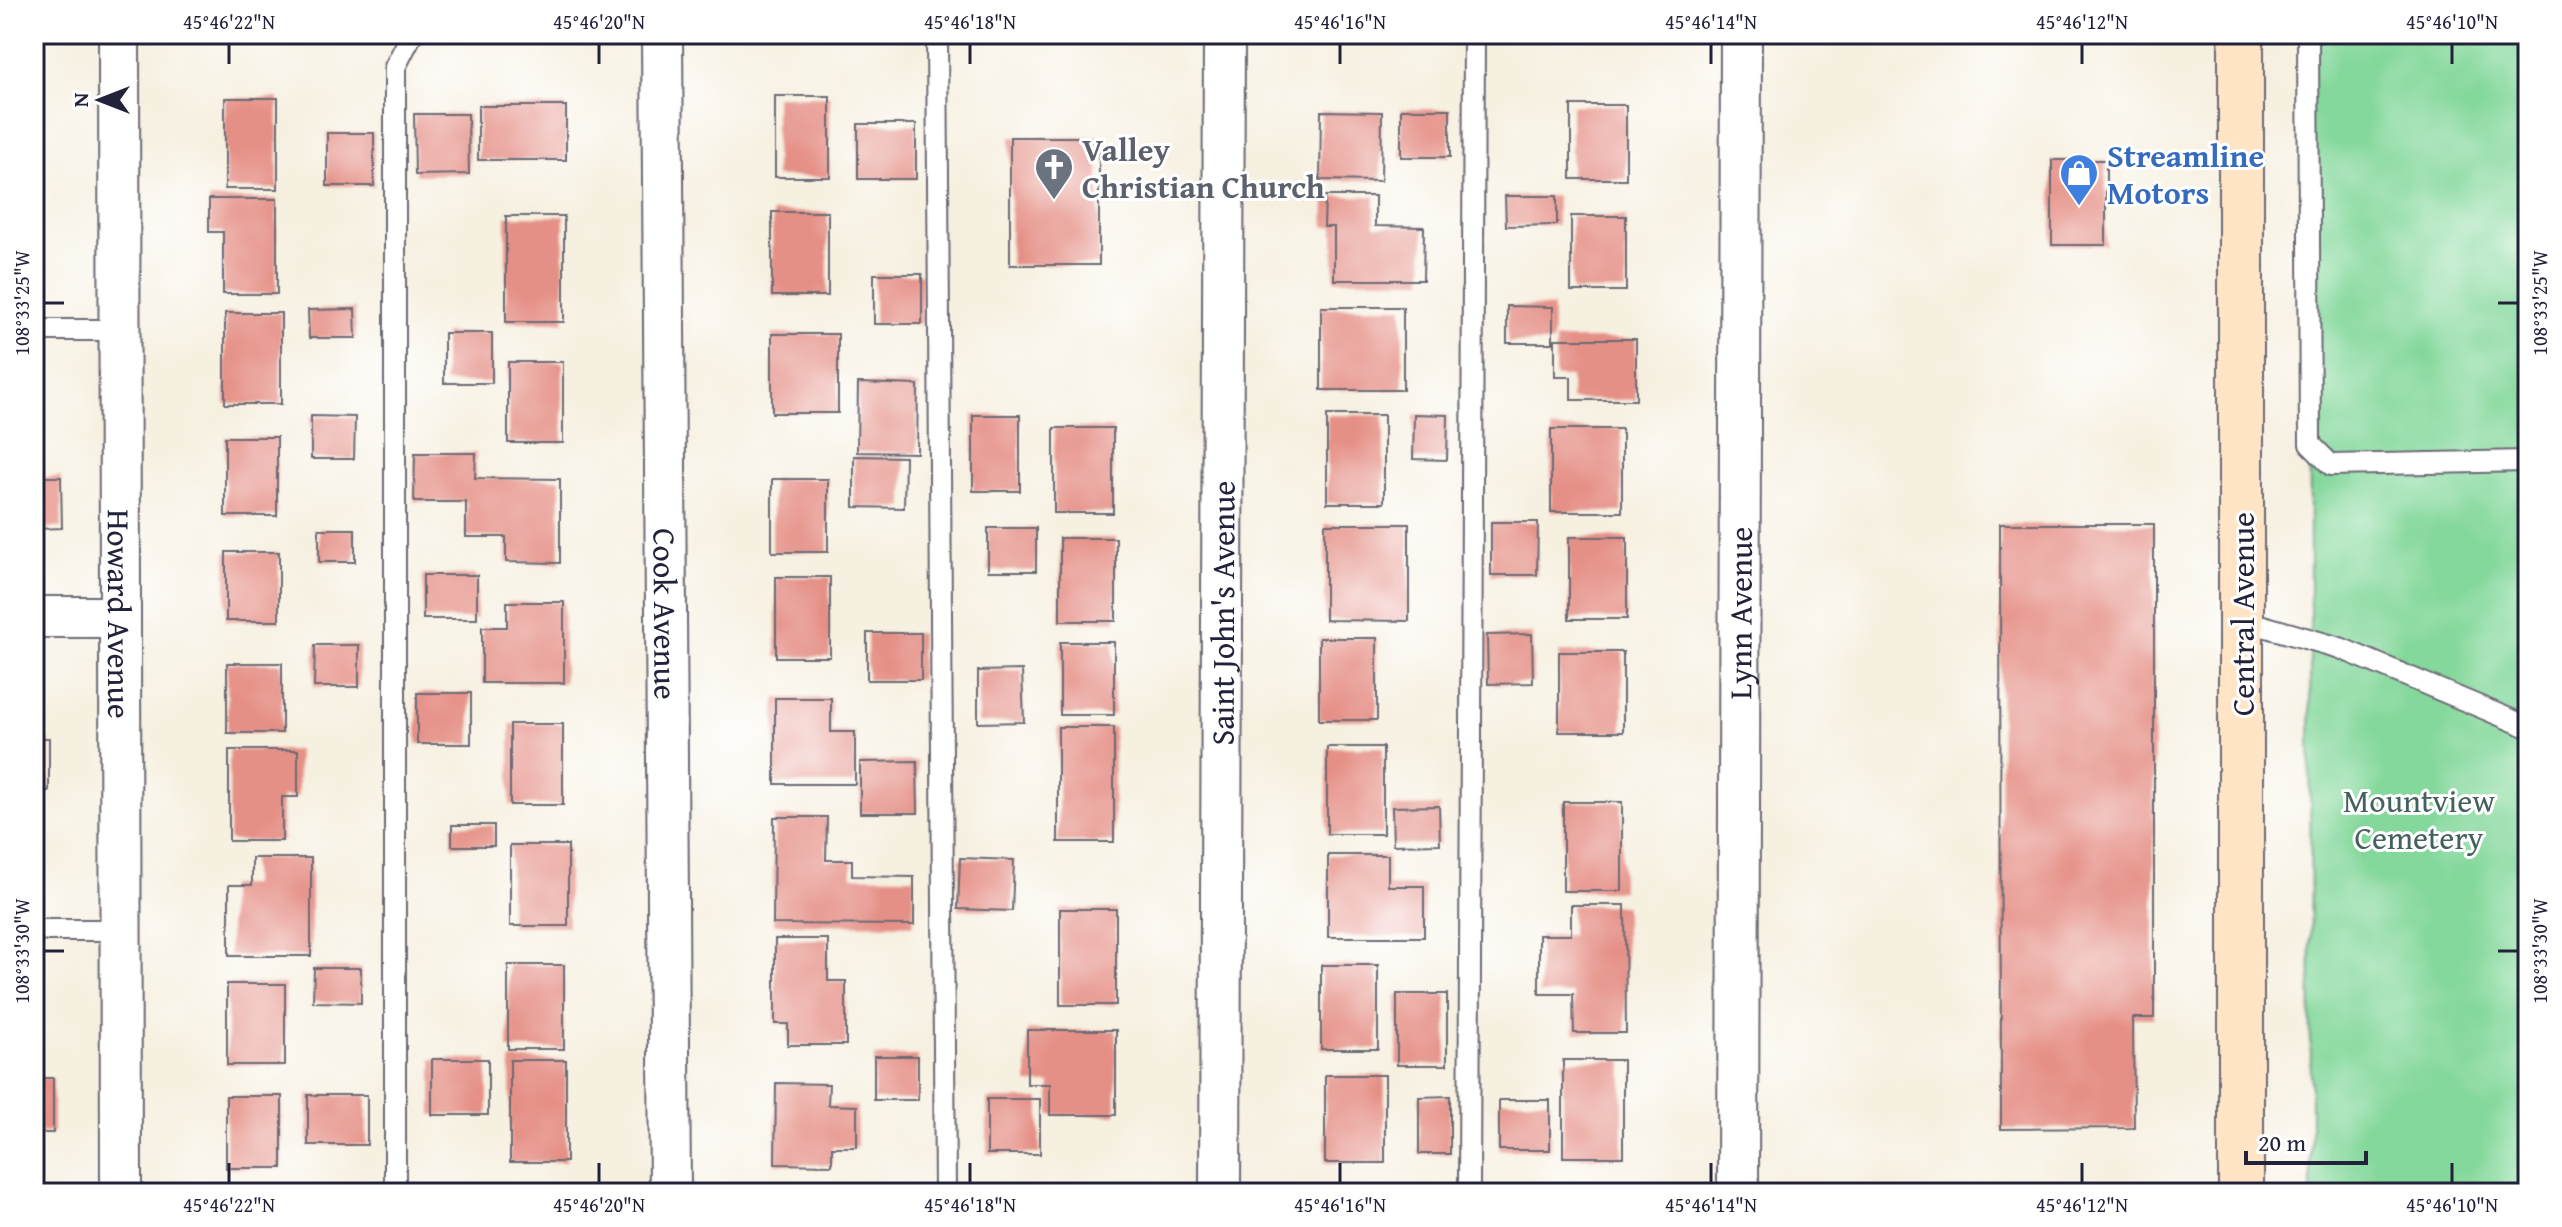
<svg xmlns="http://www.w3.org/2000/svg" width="2562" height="1227" font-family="'Gentium Book Plus',serif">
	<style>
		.green { fill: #84d89b; stroke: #537d6b; stroke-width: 2 }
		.building { fill: #e59086 }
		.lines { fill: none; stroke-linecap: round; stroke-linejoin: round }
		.lane-casing { stroke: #6c6a75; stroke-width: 24 }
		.street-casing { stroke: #6c6a75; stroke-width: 44 }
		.secondary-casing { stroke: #6c6a75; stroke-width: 48 }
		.lane { stroke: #fff; stroke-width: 20 }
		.street { stroke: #fff; stroke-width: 40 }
		.secondary { stroke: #ffe4c6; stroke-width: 44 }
		.ticks { fill: none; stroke: #22223b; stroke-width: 3 }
		.labels { text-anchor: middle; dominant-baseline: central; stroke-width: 6; stroke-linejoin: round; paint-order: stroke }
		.worship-label { font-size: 32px; font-weight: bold; fill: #5b616d; stroke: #fff; text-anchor: start }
		.shop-label { font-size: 32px; font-weight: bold; fill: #366cbe; stroke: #fff; text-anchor: start }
		.street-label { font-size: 32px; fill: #22223b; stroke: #fff }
		.park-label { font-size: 32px; fill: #44625d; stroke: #fff }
		.neatline { fill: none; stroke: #22223b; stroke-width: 3 }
		.ticks-label { font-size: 20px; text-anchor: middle; fill: #22223b }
	</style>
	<rect width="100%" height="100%" fill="#fff"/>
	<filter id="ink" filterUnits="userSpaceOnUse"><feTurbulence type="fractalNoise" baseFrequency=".0125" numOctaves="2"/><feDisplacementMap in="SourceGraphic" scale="16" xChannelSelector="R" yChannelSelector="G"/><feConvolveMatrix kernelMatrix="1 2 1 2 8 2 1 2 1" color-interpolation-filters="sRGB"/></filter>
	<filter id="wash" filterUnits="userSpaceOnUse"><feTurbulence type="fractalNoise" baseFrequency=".006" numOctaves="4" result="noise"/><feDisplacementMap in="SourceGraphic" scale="32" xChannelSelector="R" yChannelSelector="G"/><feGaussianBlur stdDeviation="1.8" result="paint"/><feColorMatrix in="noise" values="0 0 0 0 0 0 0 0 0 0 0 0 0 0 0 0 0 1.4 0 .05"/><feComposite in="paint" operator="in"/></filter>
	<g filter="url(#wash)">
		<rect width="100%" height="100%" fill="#f6f0e0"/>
		<path class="green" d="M2309 34H2528V1193H2311Z"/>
		<g id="blocks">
			<g class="building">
				<rect x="775" y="96" width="55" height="81"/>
				<rect x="225" y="98" width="53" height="91"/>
				<rect x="1571" y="105" width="55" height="74"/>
				<rect x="478" y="106" width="88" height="54"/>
				<rect x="1401" y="109" width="49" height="48"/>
				<path d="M1321 111 1382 112 1381 181 1320 180Z"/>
				<path d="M414 114H468L469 174 415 175Z"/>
				<rect x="858" y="124" width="58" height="55"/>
				<rect x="327" y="133" width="47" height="53"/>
				<rect x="1010" y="137" width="89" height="128"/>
				<rect x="2052" y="160" width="54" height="85"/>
				<path d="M1325 196H1375V226L1424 227 1423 280H1334V227H1324Z"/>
				<path d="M1505 196H1557V225L1506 226Z"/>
				<path d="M209 199H277V294H223V232H209Z"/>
				<rect x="772" y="212" width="56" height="84"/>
				<rect x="506" y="216" width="58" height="106"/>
				<rect x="1571" y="216" width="55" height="75"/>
				<rect x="874" y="274" width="48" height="50"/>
				<path d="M1507 306 1553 307V343H1507Z"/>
				<rect x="1321" y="307" width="82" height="83"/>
				<path d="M355 309 356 338H309L308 310Z"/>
				<rect x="225" y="313" width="56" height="91"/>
				<rect x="444" y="333" width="48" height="50"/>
				<rect x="772" y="334" width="66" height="79"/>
				<path d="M1555 339H1636V400H1571V377H1555Z"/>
				<rect x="508" y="362" width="55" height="81"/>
				<path d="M858 383 918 385 917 453 857 452Z"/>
				<path d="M1414 414 1448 415 1447 460 1413 459Z"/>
				<rect x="973" y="415" width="47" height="76"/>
				<rect x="1327" y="415" width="57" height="88"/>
				<path d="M311 416 355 417 354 459H311Z"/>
				<rect x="1054" y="428" width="59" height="85"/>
				<rect x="1551" y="429" width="71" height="83"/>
				<rect x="225" y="437" width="52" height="79"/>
				<path d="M415 453H476L475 478 560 479V563L506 562V537H466V502H414Z"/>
				<path d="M854 456 905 457 904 508 854 507Z"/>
				<path d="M34 477H61L62 528 34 529Z"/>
				<rect x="772" y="479" width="56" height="73"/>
				<path d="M1491 522H1538L1537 575H1491Z"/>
				<path d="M1325 524H1409V621L1325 620Z"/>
				<path d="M2000 524H2154V1018H2133L2134 1128 2001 1129Z"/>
				<rect x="988" y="528" width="48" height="43"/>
				<rect x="319" y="529" width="36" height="33"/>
				<rect x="1569" y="537" width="58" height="82"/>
				<rect x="1060" y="538" width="56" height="83"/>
				<rect x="226" y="552" width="53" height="69"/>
				<rect x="423" y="575" width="54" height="44"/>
				<rect x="776" y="577" width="54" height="80"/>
				<path d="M507 602H564V683H482V627H507Z"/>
				<rect x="867" y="633" width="54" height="47"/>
				<path d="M1532 634 1533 683 1488 684 1487 635Z"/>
				<rect x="1319" y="638" width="58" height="82"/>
				<rect x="1060" y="642" width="54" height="73"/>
				<path d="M315 645H359V687H314Z"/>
				<rect x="1559" y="652" width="64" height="80"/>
				<rect x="227" y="663" width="55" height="70"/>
				<path d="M1022 670 1024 722 978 723V671Z"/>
				<rect x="417" y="693" width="54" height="51"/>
				<path d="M775 698H831V732H855V784H775Z"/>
				<rect x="510" y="724" width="53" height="81"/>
				<rect x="1058" y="727" width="56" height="115"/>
				<rect x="34" y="738" width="15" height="53"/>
				<rect x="1327" y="747" width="56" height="87"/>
				<path d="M229 750H298V797H282V841H229Z"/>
				<path d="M917 761 918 813H860V762Z"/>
				<rect x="1563" y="802" width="59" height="89"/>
				<path d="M1439 806 1440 844 1393 845 1392 807Z"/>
				<path d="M774 817H827L826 860H852V876L914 877V925L773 924Z"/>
				<rect x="452" y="825" width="42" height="21"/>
				<rect x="510" y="845" width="58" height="81"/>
				<path d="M1328 855H1388V886H1424V937H1328Z"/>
				<path d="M252 858H311V956H229V885H252Z"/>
				<path d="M960 858 1014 860 1012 911 958 909Z"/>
				<path d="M1571 905H1625L1626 1033H1574L1573 994H1539V935H1571Z"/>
				<rect x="1060" y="909" width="56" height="96"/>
				<path d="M775 939H828V981H846V1045H788V1024H775Z"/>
				<rect x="508" y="965" width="56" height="84"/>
				<rect x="1321" y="965" width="57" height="84"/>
				<path d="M314 968H361V1003L313 1002Z"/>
				<rect x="227" y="984" width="58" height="81"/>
				<rect x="1397" y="994" width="50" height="71"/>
				<path d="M1027 1030H1116V1115H1050V1084H1027Z"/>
				<rect x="874" y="1056" width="44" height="44"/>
				<rect x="432" y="1059" width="56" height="56"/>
				<rect x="510" y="1060" width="56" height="102"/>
				<rect x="1563" y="1060" width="60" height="97"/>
				<rect x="1325" y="1075" width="60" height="88"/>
				<rect x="34" y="1078" width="19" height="55"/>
				<path d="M776 1083 829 1084 828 1105 857 1106V1147H832V1165L775 1164Z"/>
				<rect x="308" y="1095" width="59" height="50"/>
				<rect x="226" y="1096" width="56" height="72"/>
				<path d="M1450 1096V1154H1419V1097Z"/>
				<rect x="987" y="1099" width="53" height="55"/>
				<rect x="1499" y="1100" width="51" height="50"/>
			</g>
		</g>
	</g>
	<g filter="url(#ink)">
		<use href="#blocks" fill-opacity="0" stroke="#6c6a75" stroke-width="2"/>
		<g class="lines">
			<g class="lane-casing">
				<g id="lane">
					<path d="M937 34 945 1193"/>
					<path d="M2308 34 2310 444 2331 465 2528 461"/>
					<path d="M34 330H119"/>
					<path d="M2242 620 2340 648 2528 727"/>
					<path d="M34 930H120"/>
					<path d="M395 1193V67L412 34"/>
					<path d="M1469 1193 1474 34"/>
				</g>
			</g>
			<g class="street-casing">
				<g id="street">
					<path id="s1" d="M119 34 121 1193"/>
					<path id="s2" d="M662 34 670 1193"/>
					<path d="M34 617H119"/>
					<path id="s3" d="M1220 1193 1224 34"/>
					<path id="s4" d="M1738 1193 1741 34"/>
				</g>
			</g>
			<g class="secondary-casing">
				<path id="secondary" d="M2241 34V1193"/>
			</g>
			<use href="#lane" class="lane"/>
			<use href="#street" class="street"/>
			<use href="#secondary" class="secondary"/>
		</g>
	</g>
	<path class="ticks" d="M229 44V64M599 44V64M970 44V64M1340 44V64M1711 44V64M2082 44V64M2452 44V64M44 303H64M2498 303H2518M44 951H64M2498 951H2518M229 1163V1183M599 1163V1183M970 1163V1183M1340 1163V1183M1711 1163V1183M2082 1163V1183M2452 1163V1183"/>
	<defs>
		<g id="church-pin" transform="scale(2)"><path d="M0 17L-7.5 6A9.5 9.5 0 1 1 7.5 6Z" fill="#6b7280" stroke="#fff"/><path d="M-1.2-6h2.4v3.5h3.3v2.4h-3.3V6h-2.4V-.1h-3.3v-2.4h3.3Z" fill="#fff"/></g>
		<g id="shop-pin" transform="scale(2)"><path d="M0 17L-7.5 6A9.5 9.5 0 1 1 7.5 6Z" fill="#3f7fe0" stroke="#fff"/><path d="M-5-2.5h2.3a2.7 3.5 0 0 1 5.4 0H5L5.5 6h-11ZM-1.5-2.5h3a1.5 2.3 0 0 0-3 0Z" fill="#fff"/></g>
	</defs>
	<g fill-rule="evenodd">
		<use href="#church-pin" x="1054" y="167"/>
		<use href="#shop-pin" x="2079" y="173"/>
	</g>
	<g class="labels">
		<g class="worship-label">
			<text x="1082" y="149">Valley<tspan x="1082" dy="37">Christian Church</tspan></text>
		</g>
		<g class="shop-label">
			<text x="2107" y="155">Streamline<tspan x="2107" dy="37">Motors</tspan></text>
		</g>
		<g class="street-label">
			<text stroke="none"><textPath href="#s1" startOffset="580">Howard Avenue</textPath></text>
			<text stroke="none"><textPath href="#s2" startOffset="580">Cook Avenue</textPath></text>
			<text stroke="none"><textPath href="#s3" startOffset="580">Saint John's Avenue</textPath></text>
			<text stroke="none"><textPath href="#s4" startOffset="580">Lynn Avenue</textPath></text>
			<text transform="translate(2242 614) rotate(-90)">Central Avenue</text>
		</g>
		<g class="park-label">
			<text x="2419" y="800">Mountview<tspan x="2419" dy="37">Cemetery</tspan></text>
		</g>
	</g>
	<rect width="2562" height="1227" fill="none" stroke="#fff" stroke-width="88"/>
	<g transform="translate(100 100) rotate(270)" stroke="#ffffff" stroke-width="6" paint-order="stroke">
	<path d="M0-6L14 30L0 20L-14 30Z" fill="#22223b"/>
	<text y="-12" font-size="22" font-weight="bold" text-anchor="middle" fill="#22223b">N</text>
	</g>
	<path d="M2246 1151v12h120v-12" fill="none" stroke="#22223b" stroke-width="4"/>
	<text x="2258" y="1151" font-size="24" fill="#22223b" stroke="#ffffff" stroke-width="6" paint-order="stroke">20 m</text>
	<rect x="44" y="44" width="2474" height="1139" class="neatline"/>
	<g class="ticks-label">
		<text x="229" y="29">45°46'22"N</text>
		<text x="599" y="29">45°46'20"N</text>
		<text x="970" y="29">45°46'18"N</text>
		<text x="1340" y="29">45°46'16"N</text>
		<text x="1711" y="29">45°46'14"N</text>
		<text x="2082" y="29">45°46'12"N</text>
		<text x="2452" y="29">45°46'10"N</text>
		<text transform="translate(2540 303) rotate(-90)" y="7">108°33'25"W</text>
		<text transform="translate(22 303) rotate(-90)" y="7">108°33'25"W</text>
		<text transform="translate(2540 951) rotate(-90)" y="7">108°33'30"W</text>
		<text transform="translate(22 951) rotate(-90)" y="7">108°33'30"W</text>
		<text x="229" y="1212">45°46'22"N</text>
		<text x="599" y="1212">45°46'20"N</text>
		<text x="970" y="1212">45°46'18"N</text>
		<text x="1340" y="1212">45°46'16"N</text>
		<text x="1711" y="1212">45°46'14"N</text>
		<text x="2082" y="1212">45°46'12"N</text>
		<text x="2452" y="1212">45°46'10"N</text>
	</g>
</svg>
